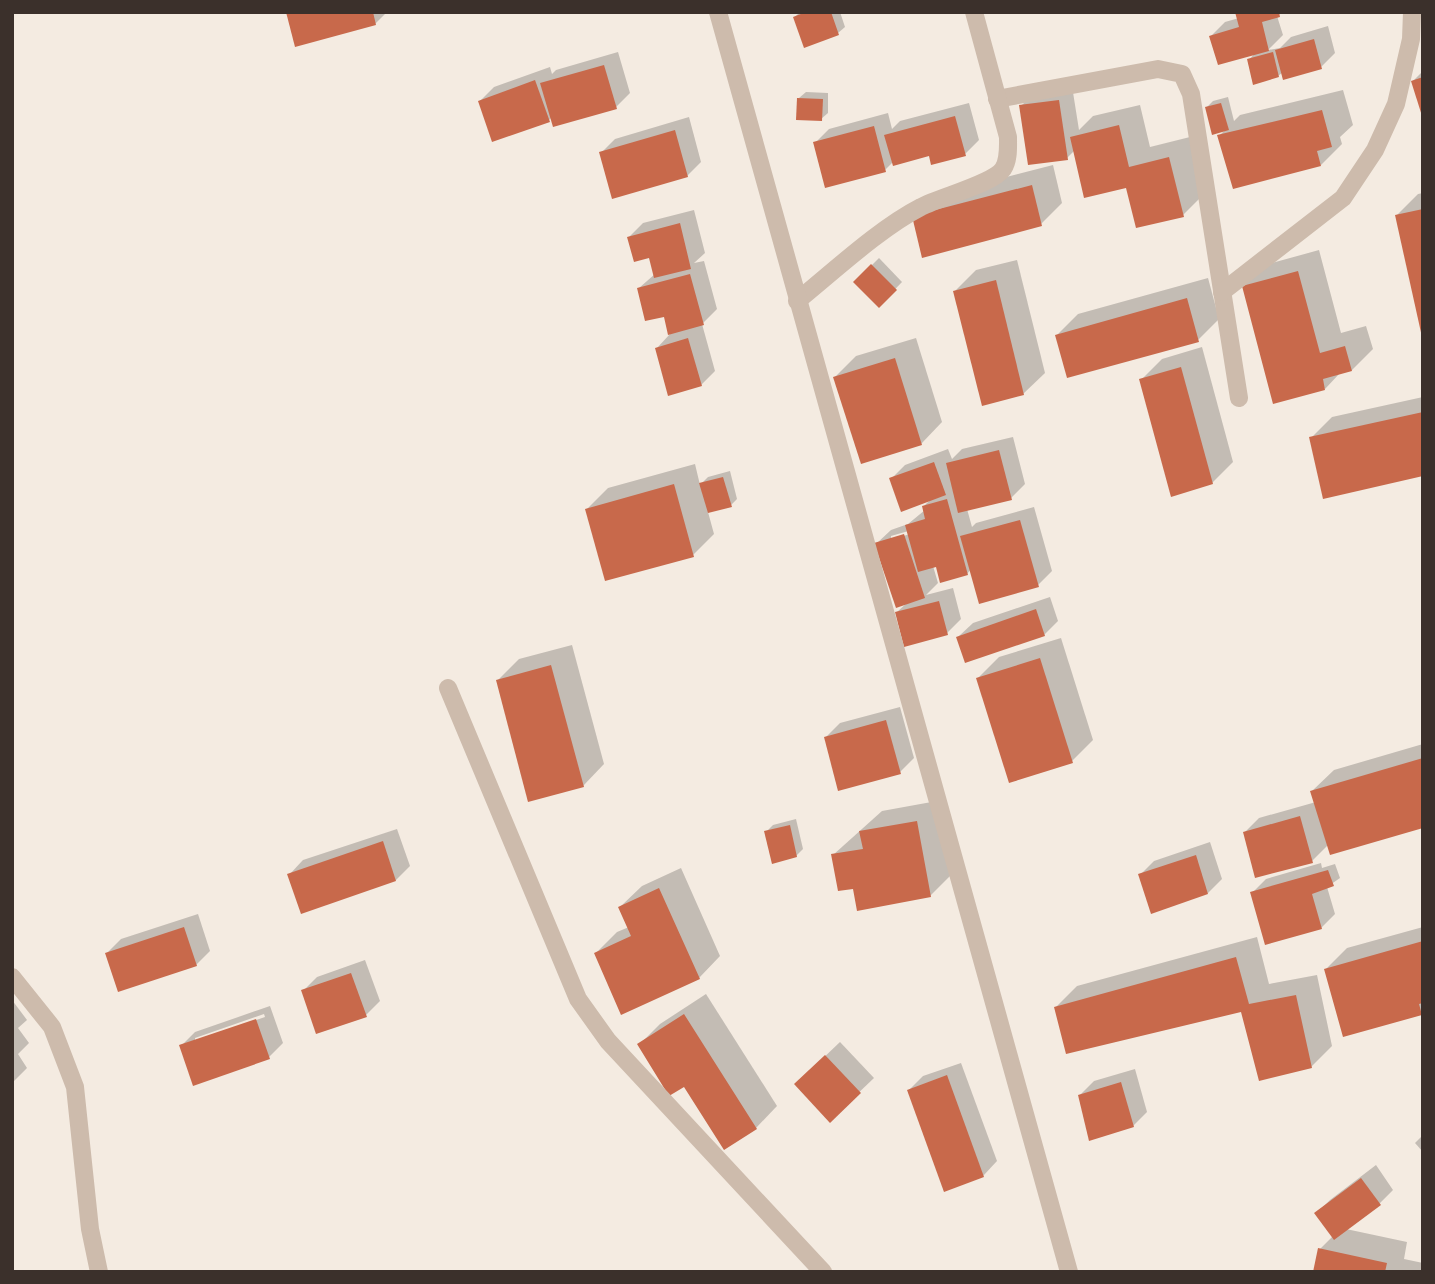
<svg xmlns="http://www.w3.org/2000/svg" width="1435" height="1284" font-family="'IBM Plex Sans',sans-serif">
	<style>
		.shadow { fill: #0003; fill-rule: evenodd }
		.building { fill: #c8694b }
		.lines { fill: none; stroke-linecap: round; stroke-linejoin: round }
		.service { stroke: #cdbbac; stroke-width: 18 }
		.minor { stroke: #cdbbac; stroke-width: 18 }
		.tertiary { stroke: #cdbbac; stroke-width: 18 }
	</style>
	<rect width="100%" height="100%" fill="#f4ebe1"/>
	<g class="shadow">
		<path d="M288 12H387L375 24Z"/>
		<path d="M800 12H840L845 27 838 33 795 17Z"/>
		<path d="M1237 12H1282L1277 16 1283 35 1268 50 1280 48 1291 37 1328 26 1335 53 1321 67 1283 72 1278 76 1249 60 1255 53 1211 36 1225 22 1239 18Z"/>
		<path d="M618 52 630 93 616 107 552 117 549 120 480 101 494 87 550 67 552 74 556 70Z"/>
		<path d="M1423 71V112L1413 81Z"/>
		<path d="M1072 86 1079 130 1093 116 1140 105 1150 147 1190 137 1204 194 1183 215 1127 186 1075 150 1067 158 1021 106 1035 92Z"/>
		<path d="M1343 90 1353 125 1340 137 1342 144 1321 165 1219 136 1225 130 1207 107 1213 101 1228 97 1234 121 1240 115Z"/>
		<path d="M806 92 828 93V113L821 119 799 98Z"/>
		<path d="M969 103 979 140 965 154H930L893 162 885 170 815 143 829 129 888 113 892 129 900 121Z"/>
		<path d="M689 117 701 162 687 176 601 153 615 139Z"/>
		<path d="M1053 165 1062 203 1041 224 914 217 936 195Z"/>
		<path d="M1423 193V334L1397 215 1418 194Z"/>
		<path d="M694 210 705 253 694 263 704 261 717 309 702 324 715 371 701 385 657 348 670 334 665 314 639 288 655 274 650 256 629 237 643 223Z"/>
		<path d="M1319 250 1341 333 1366 326 1373 349 1352 370 1340 373 1325 389 1244 286 1265 265Z"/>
		<path d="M879 258 902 282 879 306 855 282Z"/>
		<path d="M1017 260 1045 373 1023 394 955 291 976 270Z"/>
		<path d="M1208 278 1219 319 1198 340 1057 335 1078 314Z"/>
		<path d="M916 338 942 422 921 444 835 377 856 356Z"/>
		<path d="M1202 347 1233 462 1212 483 1141 380 1162 359Z"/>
		<path d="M1423 397V475L1311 438 1332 417Z"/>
		<path d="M1013 437 1025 484 1011 498 967 509 972 527 976 523 1034 507 1052 571 1038 585 971 569 967 574 937 565 933 566 938 583 926 595 953 588 961 619 947 633 897 612 908 602 876 544 891 530 908 524 925 510 924 506 931 499 891 479 905 465 948 449 952 459 962 449ZM912 530 913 533 891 540V536Z"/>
		<path d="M695 464 700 485 708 477 730 471 737 499 731 505 708 512 714 534 693 555 587 509 608 488Z"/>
		<path d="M1050 597 1058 621 1044 635 958 637 973 623Z"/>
		<path d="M1061 638 1093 740 1072 761 978 678 999 657Z"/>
		<path d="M572 645 604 764 583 786 497 681 519 659Z"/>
		<path d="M900 707 914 758 900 772 826 737 840 723Z"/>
		<path d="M1423 744V826L1328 845 1312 861 1245 832 1259 818 1316 802 1312 791 1334 770Z"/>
		<path d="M937 801 951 875 930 896 854 887 833 855 882 811Z"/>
		<path d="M796 819 803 849 796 856 766 832 773 825Z"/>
		<path d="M397 829 410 866 396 880 289 875 303 860Z"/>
		<path d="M1210 842 1222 879 1208 893 1140 875 1154 861Z"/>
		<path d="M1321 863 1322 868 1335 864 1340 878 1327 887 1335 914 1321 928 1252 893 1266 879Z"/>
		<path d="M681 868 720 956 699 978 596 953 617 932 629 927 620 907 642 886Z"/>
		<path d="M198 914 210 951 196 965 107 953 121 939Z"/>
		<path d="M1423 927V1012L1421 1014 1326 969 1347 948Z"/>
		<path d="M1257 937 1269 984 1317 975 1332 1046 1311 1067 1242 1010 1056 1007 1077 986Z"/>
		<path d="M365 960 380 1001 366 1015 303 991 317 977Z"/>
		<path d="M706 994 777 1106 756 1128 684 1085 639 1045 660 1024Z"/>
		<path d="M12 1000 27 1020 18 1028 29 1043 18 1054 27 1068 12 1083Z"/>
		<path d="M270 1006 283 1043 269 1057 181 1046 195 1032ZM264 1014 265 1017 195 1041V1038Z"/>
		<path d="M840 1042 874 1078 830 1120 796 1084Z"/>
		<path d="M961 1063 997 1161 983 1176 909 1090 923 1076Z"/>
		<path d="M1135 1069 1147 1112 1133 1126 1080 1095 1094 1081Z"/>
		<path d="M1423 1135V1152L1415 1143Z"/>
		<path d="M1376 1165 1393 1190 1379 1204 1346 1229 1407 1242 1404 1259 1423 1263V1272H1315L1320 1249 1333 1236 1316 1214 1330 1200Z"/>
	</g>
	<g class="building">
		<path d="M286 12H373L376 25 295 47Z"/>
		<path d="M806 12H831L839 35 804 48 793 17Z"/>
		<path d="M1235 12H1279L1280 17 1262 22 1269 51 1218 65 1209 36 1239 27Z"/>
		<path d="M1314 39 1322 69 1283 80 1275 50Z"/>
		<path d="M1273 52 1279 77 1253 85 1247 59Z"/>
		<path d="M604 65 617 109 553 127 540 83Z"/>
		<path d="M1423 77V116H1422L1411 81Z"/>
		<path d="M535 80 550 122 492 142 478 101Z"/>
		<path d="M797 98 823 99 822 121 796 120Z"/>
		<path d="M1059 100 1068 160 1028 165 1019 105Z"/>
		<path d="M1221 103 1229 130 1212 135 1205 107Z"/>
		<path d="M1322 110 1332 147 1317 151 1321 166 1233 189 1217 135Z"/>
		<path d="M955 116 966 156 931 165 929 156 893 166 884 135Z"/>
		<path d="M1119 125 1129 167 1169 157 1184 217 1136 228 1126 188 1084 198 1070 137Z"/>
		<path d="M874 126 886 172 825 188 813 142Z"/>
		<path d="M675 130 688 177 612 199 599 152Z"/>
		<path d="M1032 185 1042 226 922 258 912 216Z"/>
		<path d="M1423 209V337H1422L1395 215Z"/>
		<path d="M680 223 691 269 654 278 649 258 634 262 627 237Z"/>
		<path d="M871 264 897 290 879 308 853 282Z"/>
		<path d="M1298 271 1320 353 1345 346 1352 371 1323 379 1325 390 1273 404 1242 286Z"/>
		<path d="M690 274 704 325 668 335 664 317 645 321 637 288Z"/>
		<path d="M996 280 1024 395 982 406 953 291Z"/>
		<path d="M1187 298 1199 342 1067 378 1055 335Z"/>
		<path d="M688 338 702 386 668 396 655 348Z"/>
		<path d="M895 358 922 445 861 464 833 377Z"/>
		<path d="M1181 367 1213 484 1171 497 1139 379Z"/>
		<path d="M1423 412V476L1323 499 1309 437Z"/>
		<path d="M999 450 1012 500 958 513 946 463Z"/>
		<path d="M934 462 946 495 901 512 889 478Z"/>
		<path d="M723 477 732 507 708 513 699 483Z"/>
		<path d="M674 484 694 557 605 581 585 509Z"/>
		<path d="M947 499 968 575 940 583 936 567 918 572 905 525 925 519 922 506Z"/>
		<path d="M1020 520 1039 587 979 604 960 536Z"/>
		<path d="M904 534 925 598 896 608 874 543Z"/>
		<path d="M939 601 948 635 904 647 895 612Z"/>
		<path d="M1036 609 1045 636 965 663 956 637Z"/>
		<path d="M1040 658 1073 763 1009 783 976 678Z"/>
		<path d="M551 665 584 787 528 802 496 680Z"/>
		<path d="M886 720 901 774 838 791 824 737Z"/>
		<path d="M1423 758V828L1330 855 1310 791Z"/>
		<path d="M1300 816 1313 863 1255 878 1243 832Z"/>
		<path d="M917 821 931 897 857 911 853 889 838 891 831 854 863 849 859 831Z"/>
		<path d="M790 825 797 857 772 864 764 831Z"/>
		<path d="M383 841 396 881 301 914 287 874Z"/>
		<path d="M1196 855 1208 894 1151 914 1138 874Z"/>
		<path d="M1328 870 1334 886 1312 894 1322 929 1265 945 1250 892Z"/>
		<path d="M659 888 700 979 621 1015 594 953 631 936 618 907Z"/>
		<path d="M184 927 197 966 118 992 105 953Z"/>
		<path d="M1423 941V1003L1419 1004 1422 1015 1343 1037 1324 969Z"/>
		<path d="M1236 957 1249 1004 1296 995 1312 1068 1259 1081 1241 1012 1066 1054 1054 1007Z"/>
		<path d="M351 973 367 1017 316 1034 301 990Z"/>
		<path d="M684 1014 757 1129 724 1150 684 1087 669 1096 637 1044Z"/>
		<path d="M256 1019 270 1059 193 1086 179 1045Z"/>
		<path d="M825 1055 861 1093 830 1123 794 1084Z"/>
		<path d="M947 1075 984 1177 944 1192 907 1090Z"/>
		<path d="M1121 1082 1134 1127 1089 1141 1078 1095Z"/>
		<path d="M1361 1178 1381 1205 1334 1240 1314 1213Z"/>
		<path d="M1318 1248 1387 1263 1385 1272H1313Z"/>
	</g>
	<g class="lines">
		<g class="service">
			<path d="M997 99 1158 69 1182 74 1191 94 1239 398"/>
			<path d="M1222 292 1343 198 1375 150 1396 104 1411 39 1412 12"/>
			<path d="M797 301C834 271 880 228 921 207 939 197 993 184 1003 169 1009 160 1008 147 1008 137L974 12"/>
		</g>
		<g class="minor">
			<path d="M718 12 1069 1272"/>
			<path d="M448 688 578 999 608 1041 823 1272"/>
		</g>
		<path class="tertiary" d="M12 977 52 1027 75 1087 90 1229 99 1272"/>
	</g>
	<rect width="1435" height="1284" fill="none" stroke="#3b302b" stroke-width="28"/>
</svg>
